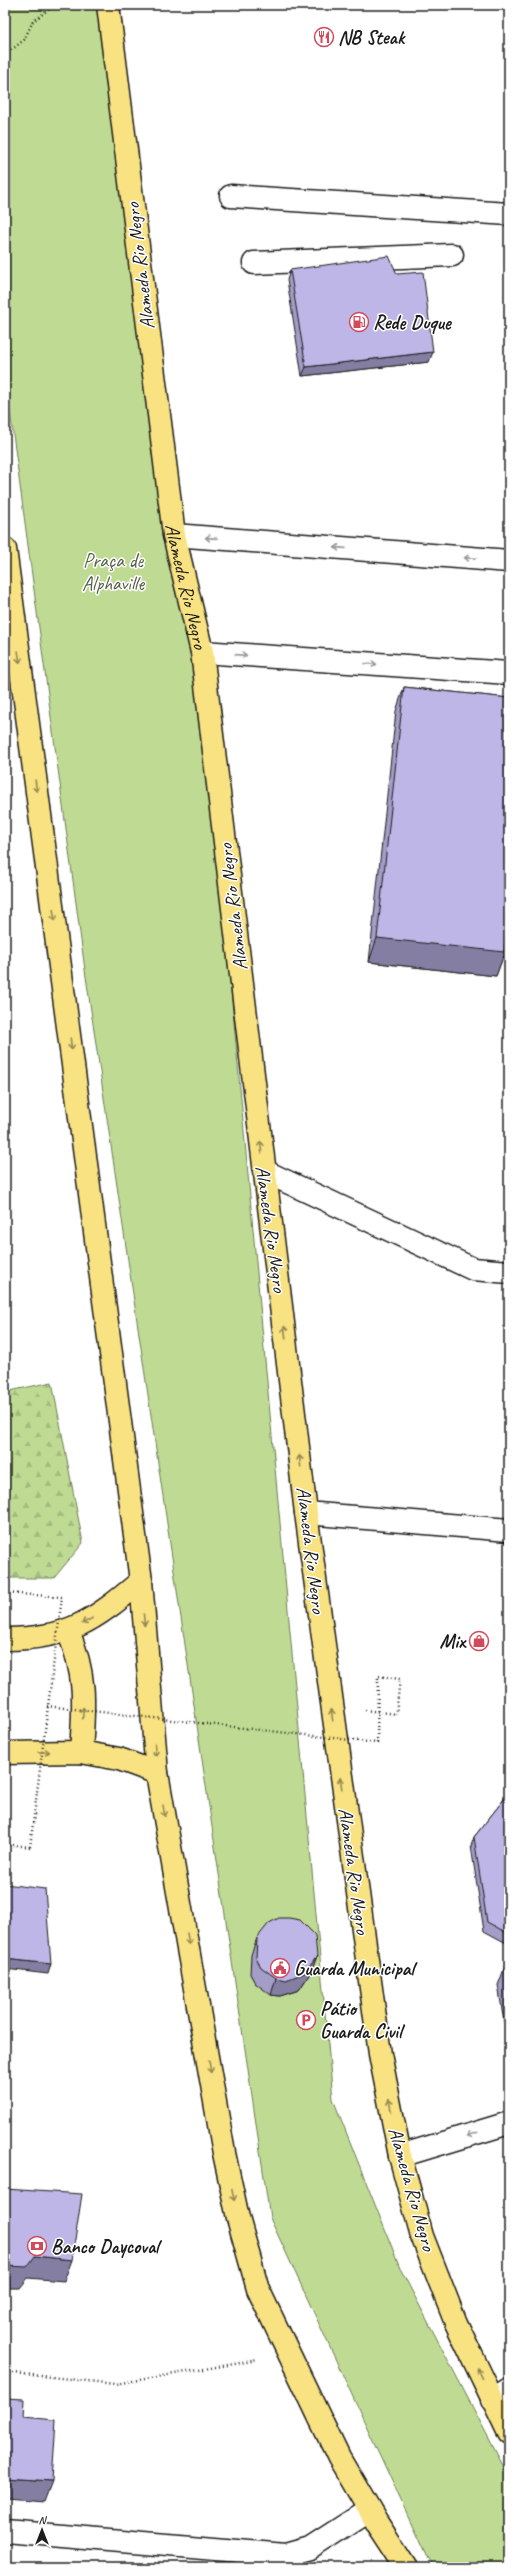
<svg xmlns="http://www.w3.org/2000/svg" width="514" height="2572" font-family="Caveat,sans-serif">
	<style>
		.green { fill: #bfdb93; stroke: #6e7c58 }
		.forest { fill: url(#forest-firs); stroke: #6e7c58 }
		.lines { fill: none; stroke-linecap: round; stroke-linejoin: round }
		.minor-casing { stroke: #1c1c1c; stroke-width: 25 }
		.major-casing { stroke: #1c1c1c; stroke-width: 25 }
		.path { stroke: #1c1c1c; stroke-width: 2.5; stroke-dasharray: 1 3; stroke-linecap: butt }
		.minor { stroke: #fff; stroke-width: 22 }
		.major { stroke: #f8e281; stroke-width: 22 }
		.path-bridge { stroke: #1c1c1c; stroke-width: 2.5; stroke-dasharray: 1 3; stroke-linecap: butt }
		.wall { fill: #a39dc7; stroke: #1c1c1c }
		.shaded-wall { fill: #847fa2; stroke: #1c1c1c }
		.building { fill: #bdb6e7; stroke: #1c1c1c }
		.oneway { stroke: #999 }
		.oneway2 { stroke: #958954 }
		.labels { text-anchor: middle; dominant-baseline: central; stroke-width: 3; stroke-linejoin: round; paint-order: stroke }
		.poi-label { font-size: 20px; font-weight: bold; fill: #1c1c1c; stroke: #fff; text-anchor: start }
		.street-label { font-size: 20px; fill: #1c1c1c; stroke: #fff }
		.park-label { font-size: 20px; fill: #555f46; stroke: #fff }
	</style>
	<defs>
		<pattern id="forest-firs" width="22" height="20" patternUnits="userSpaceOnUse"><rect width="22" height="20" fill="#bfdb93"/><path d="M5 1l3.5 6h-7zM16 11l3.5 6h-7z" fill="#a4bb7e"/></pattern>
	</defs>
	<rect width="100%" height="100%" fill="#fff"/>
	<filter id="ink" filterUnits="userSpaceOnUse"><feTurbulence type="fractalNoise" baseFrequency=".025" numOctaves="2"/><feDisplacementMap in="SourceGraphic" scale="8" xChannelSelector="R" yChannelSelector="G"/><feConvolveMatrix kernelMatrix="1 2 1 2 8 2 1 2 1" color-interpolation-filters="sRGB"/></filter>
	<g filter="url(#ink)">
		<path class="green" d="M5 5H108L166 472 191 555 333 2099 401 2270 509 2477V2567H435L428 2559 270 2218 85 970 5 374Z"/>
		<path class="forest" d="M52 1382 83 1543 54 1578H5V1392Z"/>
		<g class="lines">
			<g class="minor-casing">
				<g id="minor">
					<path d="M231 196 509 214"/>
					<path d="M254 263 452 255"/>
					<path d="M174 535 509 561"/>
					<path d="M202 652 509 673"/>
					<path d="M264 1171 473 1269 509 1272"/>
					<path d="M306 1513 509 1530"/>
					<path d="M400 2156 509 2123"/>
					<path d="M492 2400 509 2389"/>
					<path d="M5 2531 285 2555 310 2548 369 2510"/>
				</g>
			</g>
			<g class="major-casing">
				<g id="major">
					<path id="s1" d="M108 5 174 535 202 652 306 1513 380 2054 400 2156 422 2236 456 2323 509 2433"/>
					<path d="M5 549 141 1581 157 1773 224 2153 238 2218 258 2289 339 2458 377 2523 406 2567"/>
					<path d="M68 1631C87 1676 84 1705 81 1752"/>
					<path d="M5 1639C68 1639 94 1621 141 1581"/>
					<path d="M5 1753 81 1752 119 1759 157 1773"/>
				</g>
			</g>
			<g class="path">
				<path d="M5 55 24 40 33 21 55 5"/>
				<path d="M5 1593 62 1597"/>
				<path d="M365 1710 396 1714"/>
				<path d="M5 1844 30 1847"/>
				<path d="M5 2372 115 2384 258 2360"/>
			</g>
			<use href="#minor" class="minor"/>
			<use href="#major" class="major"/>
			<g class="path-bridge">
				<path d="M47 1706 377 1743 378 1676 400 1679 396 1714"/>
				<path d="M30 1847 62 1597"/>
			</g>
		</g>
		<g class="wall">
			<path d="M290 270 397 274 429 362 302 376 287 280Z"/>
			<path d="M404 687 509 698V957H503L496 976 369 962 396 711Z"/>
			<path d="M509 1793V1943L508 1944 484 1931 471 1846 474 1837Z"/>
			<path d="M257 1938 317 1956 311 1972 299 1990 280 1996 271 1995 255 1983 250 1974 251 1955Z"/>
			<path d="M506 1964H509V2046H508L498 1985Z"/>
		</g>
		<g class="shaded-wall">
			<path d="M433 352 429 362 302 376 306 367Z"/>
			<path d="M509 933V957H503L496 976 369 962 377 938Z"/>
			<path d="M317 1956 311 1972 299 1990 280 1996 271 1995 276 1978Z"/>
			<path d="M5 1959 51 1964 48 1974 5 1969Z"/>
			<path d="M35 2256 72 2260 64 2281 28 2278 20 2288H5V2266Z"/>
			<path d="M5 2478 52 2481 44 2502 5 2499Z"/>
		</g>
		<g class="building">
			<path d="M389 256 397 274 423 272 433 352 306 367 290 270Z"/>
			<path d="M404 687 509 698V933L507 932 504 952 377 938Z"/>
			<path d="M509 1793V1934L487 1922 474 1837Z"/>
			<path d="M5 1884 45 1889 51 1964 5 1959Z"/>
			<path d="M279 1918H289L300 1920 315 1935 317 1956 305 1973 286 1980 276 1978 261 1967 256 1958 257 1938 269 1923Z"/>
			<path d="M506 1964H509V1982Z"/>
			<path d="M5 2189 82 2194 72 2260 35 2256 27 2267 5 2266Z"/>
			<path d="M5 2398 24 2399 23 2417 56 2420 52 2481 5 2478Z"/>
		</g>
		<defs><path id="oneway-shaft" d="M-6 0H5M1.5-3L5.5 0L1.5 3" fill="none" stroke-width="1.6" stroke-linecap="round" stroke-linejoin="round"/></defs>
		<g class="oneway">
			<use href="#oneway-shaft" transform="translate(211 538) rotate(-176)"/>
			<use href="#oneway-shaft" transform="translate(340 548) rotate(-176)"/>
			<use href="#oneway-shaft" transform="translate(470 558) rotate(-176)"/>
			<use href="#oneway-shaft" transform="translate(241 655) rotate(4)"/>
			<use href="#oneway-shaft" transform="translate(371 664) rotate(4)"/>
			<use href="#oneway-shaft" transform="translate(472 2134) rotate(163)"/>
		</g>
		<g class="oneway2">
			<use href="#oneway-shaft" transform="translate(19 657) rotate(82)"/>
			<use href="#oneway-shaft" transform="translate(36 786) rotate(82)"/>
			<use href="#oneway-shaft" transform="translate(54 915) rotate(82)"/>
			<use href="#oneway-shaft" transform="translate(71 1044) rotate(83)"/>
			<use href="#oneway-shaft" transform="translate(261 1147) rotate(-97)"/>
			<use href="#oneway-shaft" transform="translate(285 1332) rotate(-97)"/>
			<use href="#oneway-shaft" transform="translate(300 1461) rotate(-97)"/>
			<use href="#oneway-shaft" transform="translate(144 1620) rotate(85)"/>
			<use href="#oneway-shaft" transform="translate(87 1621) rotate(152)"/>
			<use href="#oneway-shaft" transform="translate(83 1713) rotate(-87)"/>
			<use href="#oneway-shaft" transform="translate(332 1715) rotate(-97)"/>
			<use href="#oneway-shaft" transform="translate(155 1750) rotate(85)"/>
			<use href="#oneway-shaft" transform="translate(44 1752) rotate(-1)"/>
			<use href="#oneway-shaft" transform="translate(341 1783) rotate(-98)"/>
			<use href="#oneway-shaft" transform="translate(164 1811) rotate(80)"/>
			<use href="#oneway-shaft" transform="translate(188 1939) rotate(80)"/>
			<use href="#oneway-shaft" transform="translate(210 2067) rotate(81)"/>
			<use href="#oneway-shaft" transform="translate(390 2105) rotate(-101)"/>
			<use href="#oneway-shaft" transform="translate(233 2195) rotate(78)"/>
			<use href="#oneway-shaft" transform="translate(480 2373) rotate(-115)"/>
		</g>
	</g>
	<defs>
		<g id="restaurant-ring" transform="scale(1)"><circle r="9.5" fill="#fff" stroke="#d1495b" stroke-width="1.5"/><path d="M-5-6h1v4h1v-4h1v4h1v-4h1v5L-1.5 .5V6h-2V.5L-5-1ZM5-6V6H3V1.5H1.5Q1.5-4 5-6Z" fill="#d1495b"/></g>
		<g id="fuel-ring" transform="scale(1)"><circle r="9.5" fill="#fff" stroke="#d1495b" stroke-width="1.5"/><path d="M-5.5-6h7V0h2V4h1.3V-2.5L3-4.5l.8-.8L6-3V5H2.5V1h-1V6h-7ZM-4.2-4.7v3.2H.2V-4.7Z" fill="#d1495b"/></g>
		<g id="shop-ring" transform="scale(1)"><circle r="9.5" fill="#fff" stroke="#d1495b" stroke-width="1.5"/><path d="M-5-2.5h2.3a2.7 3.5 0 0 1 5.4 0H5L5.5 6h-11ZM-1.5-2.5h3a1.5 2.3 0 0 0-3 0Z" fill="#d1495b"/></g>
		<g id="civic-ring" transform="scale(1)"><circle r="9.5" fill="#fff" stroke="#d1495b" stroke-width="1.5"/><path d="M-.6-6.5H3V-4.5H.6V-3L4-1V1h2V6H-6V1h2V-1L-.6-3ZM-1.2 2.5V6h2.4V2.5Z" fill="#d1495b"/></g>
		<g id="parking-ring" transform="scale(1)"><circle r="9.5" fill="#fff" stroke="#d1495b" stroke-width="1.5"/><path d="M-3.5-5.5H1a3.5 3.5 0 0 1 0 7H-1V5.5H-3.5ZM-1-3.4V-.6H.8a1.4 1.4 0 0 0 0-2.8Z" fill="#d1495b"/></g>
		<g id="bank-ring" transform="scale(1)"><circle r="9.5" fill="#fff" stroke="#d1495b" stroke-width="1.5"/><path d="M-6-4H6V4H-6ZM0-2.3a2.3 2.3 0 1 0 0 4.6a2.3 2.3 0 1 0 0-4.6Z" fill="#d1495b"/></g>
	</defs>
	<g fill-rule="evenodd">
		<use href="#restaurant-ring" x="324" y="37"/>
		<use href="#fuel-ring" x="359" y="322"/>
		<use href="#shop-ring" x="479" y="1641"/>
		<use href="#civic-ring" x="280" y="1968"/>
		<use href="#parking-ring" x="306" y="2020"/>
		<use href="#bank-ring" x="37" y="2246"/>
	</g>
	<g class="labels">
		<g class="poi-label">
			<text x="338" y="37">NB Steak</text>
			<text x="373" y="322">Rede Duque</text>
			<text x="465" y="1641" text-anchor="end">Mix</text>
			<text x="294" y="1968">Guarda Municipal</text>
			<text x="320" y="2008">Pátio<tspan x="320" dy="23">Guarda Civil</tspan></text>
			<text x="51" y="2246">Banco Daycoval</text>
		</g>
		<g class="street-label">
			<text transform="translate(140 266) rotate(-97)">Alameda Rio Negro</text>
			<text stroke="none"><textPath href="#s1" startOffset="587">Alameda Rio Negro</textPath></text>
			<text transform="translate(233 907) rotate(-97)">Alameda Rio Negro</text>
			<text transform="translate(271 1229) rotate(82)">Alameda Rio Negro</text>
			<text transform="translate(311 1550) rotate(83)">Alameda Rio Negro</text>
			<text transform="translate(354 1871) rotate(82)">Alameda Rio Negro</text>
			<text transform="translate(412 2189) rotate(74)">Alameda Rio Negro</text>
		</g>
		<g class="park-label">
			<text x="113" y="560">Praça de<tspan x="113" dy="23">Alphaville</tspan></text>
		</g>
	</g>
	<rect width="514" height="2572" fill="none" stroke="#fff" stroke-width="20"/>
	<rect x="10" y="10" width="494" height="2552" fill="none" stroke="#1c1c1c" stroke-width="1.5" filter="url(#ink)"/>
	<g transform="translate(42 2530)" stroke="#ffffff" stroke-width="3" paint-order="stroke">
	<path d="M0-3L7 15L0 10L-7 15Z" fill="#1c1c1c"/>
	<text y="-6" font-size="11" font-weight="bold" text-anchor="middle" fill="#1c1c1c">N</text>
	</g>
</svg>
